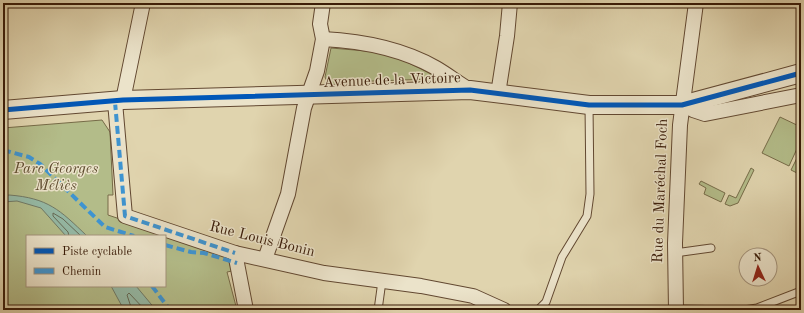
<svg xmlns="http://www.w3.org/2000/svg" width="804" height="313" font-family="'Old Standard TT',serif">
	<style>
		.green { fill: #b3bc89; stroke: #766b48; fill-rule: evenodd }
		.water { fill: #95b9a5; stroke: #707966 }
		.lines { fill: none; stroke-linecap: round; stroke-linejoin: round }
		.shore { stroke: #666a56; stroke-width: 1 }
		.service-casing { stroke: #624831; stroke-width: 9 }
		.minor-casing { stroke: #624831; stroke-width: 16 }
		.tertiary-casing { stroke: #624831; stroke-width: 20 }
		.service { stroke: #ebe3ca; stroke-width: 7 }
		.minor { stroke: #ebe3ca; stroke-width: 14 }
		.tertiary { stroke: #ebe3ca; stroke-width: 18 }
		.quiet { stroke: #3e94d1; stroke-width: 4; stroke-dasharray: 8 4; stroke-linecap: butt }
		.cycleway-casing { stroke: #ebe3ca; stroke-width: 8 }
		.cycleway { stroke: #0057b8; stroke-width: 5 }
		.labels { text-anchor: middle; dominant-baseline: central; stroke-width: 3; stroke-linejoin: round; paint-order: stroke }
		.street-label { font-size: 15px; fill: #381a07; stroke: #ebe3ca }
		.park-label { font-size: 15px; font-style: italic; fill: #5d4b2e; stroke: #ebe3ca }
	</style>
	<rect width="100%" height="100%" fill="#e0d4ae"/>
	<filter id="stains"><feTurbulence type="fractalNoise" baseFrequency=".005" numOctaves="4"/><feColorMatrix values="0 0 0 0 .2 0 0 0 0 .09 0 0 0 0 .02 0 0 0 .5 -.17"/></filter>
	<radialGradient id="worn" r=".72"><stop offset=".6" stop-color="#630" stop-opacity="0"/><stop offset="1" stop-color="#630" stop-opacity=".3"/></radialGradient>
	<g class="green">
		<path d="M331 48 378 52 401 59 435 76 440 80 434 83 432 79 345 82 344 86H329L325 77Z"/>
		<path d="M780 117 801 127V140L789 166 762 153Z"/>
		<path d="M102 120 110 132 113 195H108V215L227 255 232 271 227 272 237 310H3V128ZM27 236H165V286H27Z"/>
		<path d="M801 150V175L791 170Z"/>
		<path d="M751 168 754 170 738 203 730 206 725 204 729 195 736 198Z"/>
		<path d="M701 181 725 193 721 202 704 194 706 188 699 184Z"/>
	</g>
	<g class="water">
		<path d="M9 195C48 198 60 210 87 236H66L41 208 17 201 3 202V196Z"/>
		<path d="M111 286H136L156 310H124Z"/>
	</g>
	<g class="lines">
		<g class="shore">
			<path d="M69 236 68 232 53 216V213L63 219 81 236"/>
			<path d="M132 310 127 295 129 293 145 310"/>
		</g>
		<g class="service-casing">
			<g id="service">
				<path d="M675 253 711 248"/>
				<path d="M676 309 736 310"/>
				<path d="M378 310 382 281"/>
				<path d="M538 310 546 302 562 257 587 216 590 194 589 105"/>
				<path d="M744 310 757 308 801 291"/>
			</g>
		</g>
		<g class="minor-casing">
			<g id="minor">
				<path d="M323 39C362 41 401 48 436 68 448 75 458 83 470 90"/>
				<path d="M498 94 507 36 510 3"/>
				<path d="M123 100 143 3"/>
				<path d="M115 102 125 216 235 253 324 273 421 286 473 296 504 310"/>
				<path d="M682 105 693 110 705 114 801 95"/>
				<path d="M235 253 246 310"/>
				<path d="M265 259 288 194 304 108 317 71 323 39 320 24 323 3"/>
				<path d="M676 310 675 243 680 125 696 3"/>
			</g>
		</g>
		<g class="tertiary-casing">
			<path id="tertiary" d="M3 110 123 100 470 90 589 105H682L801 73"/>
		</g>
		<use href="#service" class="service"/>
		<use href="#minor" class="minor"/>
		<use href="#tertiary" class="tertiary"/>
		<g class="quiet">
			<path d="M115 102 125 216 235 253"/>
			<path d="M3 150 29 157 40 164 105 227 134 236"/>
			<path d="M165 245 191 252 204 253 237 263"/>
			<path d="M152 286 170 310"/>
		</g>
		<g class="cycleway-casing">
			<path id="cycleway" d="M3 110 123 100 470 90 589 105H682L801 73"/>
		</g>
		<use href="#cycleway" class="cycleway"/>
	</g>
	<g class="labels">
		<g class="street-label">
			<text transform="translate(392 81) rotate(-2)">Avenue de la Victoire</text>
			<text transform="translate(661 191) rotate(-88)">Rue du Maréchal Foch</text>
			<text transform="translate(262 240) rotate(14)">Rue Louis Bonin</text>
		</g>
		<g class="park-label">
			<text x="56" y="169">Parc Georges<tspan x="56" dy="17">Méliès</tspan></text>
		</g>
	</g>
	<rect width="804" height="313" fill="none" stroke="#e0d4ae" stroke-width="16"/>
	<rect x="4" y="4" width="796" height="305" fill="none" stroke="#381a07" stroke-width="2"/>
	<rect x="8" y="8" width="788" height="297" fill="none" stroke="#381a07"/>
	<rect x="26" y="235" width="140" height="52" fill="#ebe3ca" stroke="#a3937c"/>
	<rect x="34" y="248" width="20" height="6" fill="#0057b8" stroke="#a3937c"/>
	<text x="62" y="255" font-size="12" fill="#381a07">Piste cyclable</text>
	<rect x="34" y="268" width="20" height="6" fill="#3e94d1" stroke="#a3937c"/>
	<text x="62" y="275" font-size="12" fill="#381a07">Chemin</text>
	<g transform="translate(758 267) rotate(356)"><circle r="19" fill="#ebe3ca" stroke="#a3937c"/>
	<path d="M0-3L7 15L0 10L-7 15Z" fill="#8f2418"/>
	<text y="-6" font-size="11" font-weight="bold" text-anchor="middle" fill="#381a07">N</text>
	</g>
	<rect width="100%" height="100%" filter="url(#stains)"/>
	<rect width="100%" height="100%" fill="url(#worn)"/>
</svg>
